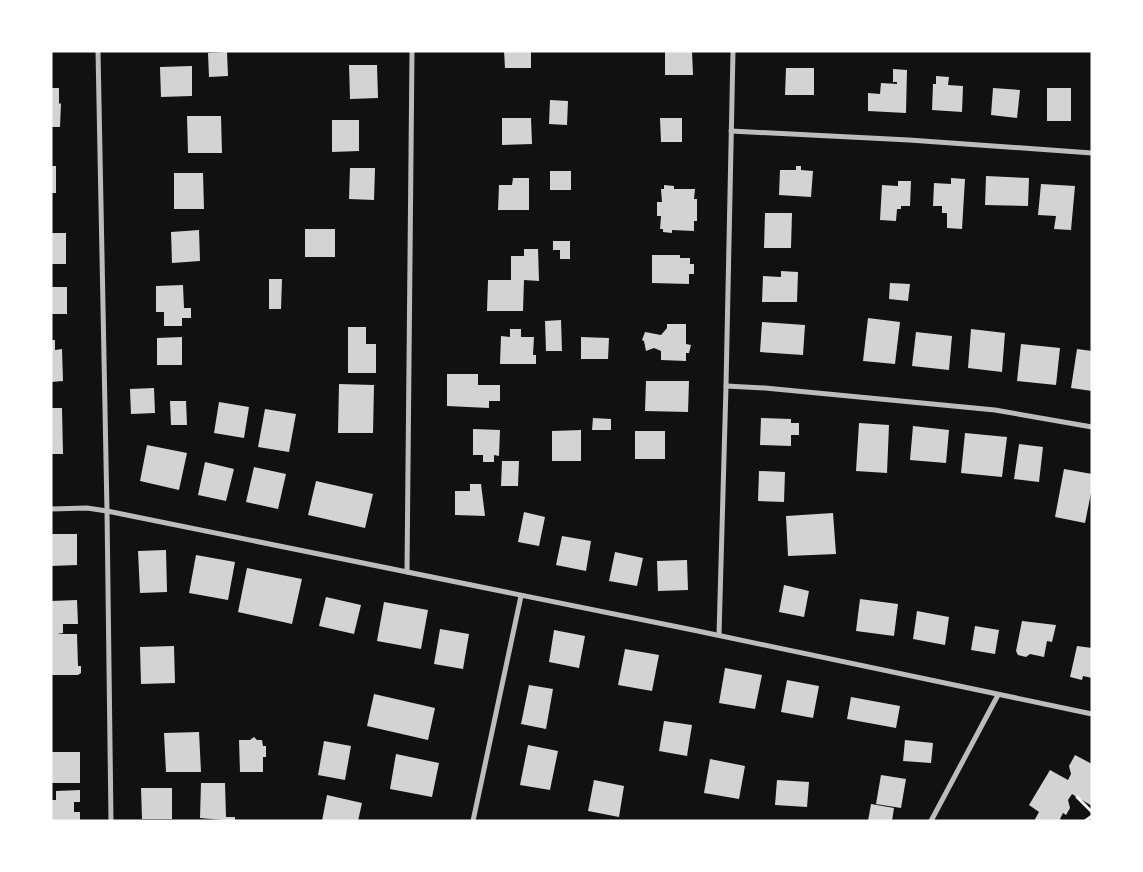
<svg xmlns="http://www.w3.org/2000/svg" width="1143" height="872" font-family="'Noto Sans',sans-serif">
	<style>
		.building { fill: #d3d3d3 }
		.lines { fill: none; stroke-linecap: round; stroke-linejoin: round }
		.path { stroke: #f5f5f5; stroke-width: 3 }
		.minor { stroke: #bcbcbc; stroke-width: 5 }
	</style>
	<rect width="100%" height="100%" fill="#111"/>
	<g class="building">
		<path d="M504 51H531V68H505Z"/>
		<path d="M665 51H692L693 75H665Z"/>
		<path d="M227 52 228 76 209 77 208 53Z"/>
		<path d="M349 65H377L378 98 350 99Z"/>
		<path d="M192 66V96L161 97 160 67Z"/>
		<path d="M786 68H814V95H785Z"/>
		<path d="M893 69 907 70 906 113 868 111V93L880 94 881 83 897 84V82H893Z"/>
		<path d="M936 76 949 77 948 85 963 86 962 112 932 110 933 84H936Z"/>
		<path d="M51 88H59V104L61 103 60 127H51Z"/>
		<path d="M993 88 1020 90 1017 118 991 115Z"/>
		<rect x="1047" y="88" width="24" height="33"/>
		<path d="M550 100 568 101 567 125 549 124Z"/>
		<path d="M187 116H221L222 153H188Z"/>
		<path d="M502 118H531L532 144 502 145Z"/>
		<path d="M660 118H682V142H661Z"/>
		<path d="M332 120H359V151L332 152Z"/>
		<rect x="51" y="166" width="5" height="27"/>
		<path d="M796 166H801V170L813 171 811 197 779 195 780 170H796Z"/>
		<path d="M350 168H375L374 200 349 199Z"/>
		<rect x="550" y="171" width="21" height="19"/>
		<path d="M174 173H203L204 209H174Z"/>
		<path d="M986 176 1029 178 1028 206 985 205Z"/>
		<path d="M513 178H529V210H498L499 185H512Z"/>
		<path d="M951 178 965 179 962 229 947 228V213H942V206H933L934 183 951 184Z"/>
		<path d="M898 181H911L910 206H901V209H897L896 221 880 220 882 185 898 186Z"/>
		<path d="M1041 184 1075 186 1071 230 1054 229 1056 216 1038 215Z"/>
		<path d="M664 185 674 186V189H695L694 199H697V221H694V231L672 230V233L663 232V229H660L661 216H657V202H662L661 189H664Z"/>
		<path d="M765 213H792L791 248H764Z"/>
		<rect x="305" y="229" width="30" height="28"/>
		<path d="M199 230 200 261 172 263 171 232Z"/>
		<rect x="51" y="233" width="15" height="31"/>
		<path d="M553 241H570V259H560V250H553Z"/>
		<path d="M524 249H538L539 281 524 280 523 311H487L488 280H511V256H524Z"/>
		<path d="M652 255H680V258H690V264H694V274H689V284L652 283Z"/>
		<path d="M781 271 798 272 797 302H762L763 276 781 277Z"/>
		<path d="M269 279H282L281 309H269Z"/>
		<path d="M890 283 910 284 908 301 889 299Z"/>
		<path d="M183 285 184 308H191V318H182V326H164V312H156V286Z"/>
		<rect x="51" y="287" width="16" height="27"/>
		<path d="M868 318 900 322 895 364 863 361Z"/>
		<path d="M561 320 562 351H546L545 321Z"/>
		<path d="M762 322 805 325 803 355 760 352Z"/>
		<path d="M667 324H686V344L691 345 689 353H686V361L661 360V351L654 348 646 351 644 341 642 340 645 332 661 335 667 328Z"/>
		<path d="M348 327H366V344H376V373H348Z"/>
		<path d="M510 329H521V337H534L533 355H536V364H500L501 336 510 337Z"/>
		<path d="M971 329 1005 333 1002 372 968 368Z"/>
		<path d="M916 332 952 336 949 370 912 366Z"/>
		<path d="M182 337V365H157V338Z"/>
		<path d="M581 337 609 338 608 359H581Z"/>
		<path d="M51 340H55V350L62 349 63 381 51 382Z"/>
		<path d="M1021 344 1060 348 1056 385 1017 381Z"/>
		<path d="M1077 349 1092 351V391L1071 388Z"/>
		<path d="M447 374H478V385H500V401H489V408L447 406Z"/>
		<path d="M646 381H689L688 412 645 411Z"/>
		<path d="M339 384 374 385 373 433H338Z"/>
		<path d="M154 388 155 413 131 414 130 389Z"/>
		<path d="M170 401H186L187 425H171Z"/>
		<path d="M219 402 249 407 244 438 214 433Z"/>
		<path d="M51 408H62L63 454H51Z"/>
		<path d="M265 409 296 414 289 452 258 447Z"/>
		<path d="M593 418 611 419V430H592Z"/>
		<path d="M761 418 791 419V423H799V435H791V446L760 445Z"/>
		<path d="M859 423 889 425 887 473 856 471Z"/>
		<path d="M913 426 949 430 946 463 910 460Z"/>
		<path d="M473 429 500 430 499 456 494 455V462H483V455H473Z"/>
		<path d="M581 430V461H552V431Z"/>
		<rect x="635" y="431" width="30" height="28"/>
		<path d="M965 433 1007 437 1002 477 961 473Z"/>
		<path d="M1019 444 1043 447 1039 482 1014 479Z"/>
		<path d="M147 445 187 453 179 490 140 481Z"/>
		<path d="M502 461H519L518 486H501Z"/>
		<path d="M205 462 234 469 226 501 198 495Z"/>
		<path d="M254 467 286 474 278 509 246 502Z"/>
		<path d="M1064 469 1092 474V488L1085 523 1055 517Z"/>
		<path d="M759 471 785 472 784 502 758 501Z"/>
		<path d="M316 481 373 494 365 528 308 515Z"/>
		<path d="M470 484H481L485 516 455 515V491H470Z"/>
		<path d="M524 512 545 517 539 546 518 542Z"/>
		<path d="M833 513 836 554 788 556 786 516Z"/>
		<path d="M51 534H77V565L51 566Z"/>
		<path d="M562 536 591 541 586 571 556 565Z"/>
		<path d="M166 550 167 592 140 593 138 551Z"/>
		<path d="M615 552 643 558 637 586 609 581Z"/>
		<path d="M196 555 235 562 228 600 189 593Z"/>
		<path d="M687 560 688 590 658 591 657 561Z"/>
		<path d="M247 568 302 579 292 624 238 612Z"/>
		<path d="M784 585 809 591 804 617 779 612Z"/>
		<path d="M326 597 361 605 354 634 319 626Z"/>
		<path d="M860 599 898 604 894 636 856 631Z"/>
		<path d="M77 600 78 624H63V633L57 634H77L78 666H81V673L78 675H51V601Z"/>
		<path d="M384 602 428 610 421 649 377 641Z"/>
		<path d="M917 611 949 617 945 645 913 639Z"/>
		<path d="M1022 621 1056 625 1052 642 1047 641 1044 657 1030 654 1026 657 1018 655 1016 651Z"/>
		<path d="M975 626 999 630 995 654 971 650Z"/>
		<path d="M440 629 469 634 463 669 434 664Z"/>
		<path d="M554 630 585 636 579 668 549 662Z"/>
		<path d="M174 646 175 683 141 684 140 647Z"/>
		<path d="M1077 646 1092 648V678L1083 676 1082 680 1070 677Z"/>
		<path d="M625 649 659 655 652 691 618 685Z"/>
		<path d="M725 668 762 675 755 709 719 703Z"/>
		<path d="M787 680 819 686 813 718 781 712Z"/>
		<path d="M529 685 553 689 546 729 521 724Z"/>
		<path d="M374 694 435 708 428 740 367 726Z"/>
		<path d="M851 697 900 706 896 728 847 719Z"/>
		<path d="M664 721 692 725 687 756 659 751Z"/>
		<path d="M199 732 201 772H166L164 733Z"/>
		<path d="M254 737 257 740H262L263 746H266V757H263V772H240L239 740H250Z"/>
		<path d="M905 740 933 743 931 763 903 761Z"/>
		<path d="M324 741 351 746 345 780 318 775Z"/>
		<path d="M528 745 558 751 550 790 520 785Z"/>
		<rect x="51" y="752" width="29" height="31"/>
		<path d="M396 754 439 763 432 797 390 789Z"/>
		<path d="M1075 755 1092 764V806L1072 794 1068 800 1070 808 1066 815 1063 813 1060 819 1063 821H1034L1039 812 1029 805 1050 770 1068 780 1071 774 1069 766Z"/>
		<path d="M710 759 745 766 739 799 704 793Z"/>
		<path d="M881 775 906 779 901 808 876 804Z"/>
		<path d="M594 780 624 786 619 817 588 811Z"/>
		<path d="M777 780 809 782 807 807 775 805Z"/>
		<path d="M201 783H225L226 817H235V821L200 818Z"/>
		<path d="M141 788H172V819H142Z"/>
		<path d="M80 790V802H74V812H80V821H51V800H56V791Z"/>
		<path d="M327 795 362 803 358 821H322Z"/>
		<path d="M871 804 894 808 892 821H868Z"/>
	</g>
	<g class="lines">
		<g class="path">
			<path d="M1077 797 1092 812"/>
			<path d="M1085 821 1092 816"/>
		</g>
		<g class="minor">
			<path d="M98 51 107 511 111 821"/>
			<path d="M731 131 909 140 1092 153"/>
			<path d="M726 386 765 388 995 410 1092 427"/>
			<path d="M51 509 87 508 107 511 693 630 1092 714"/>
			<path d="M407 572 412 51"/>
			<path d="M719 635 726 386 733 51"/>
			<path d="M473 821 521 596"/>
			<path d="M931 821 998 695"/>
		</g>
	</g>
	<rect width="1143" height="872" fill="none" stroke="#ffffff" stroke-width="105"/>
</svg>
